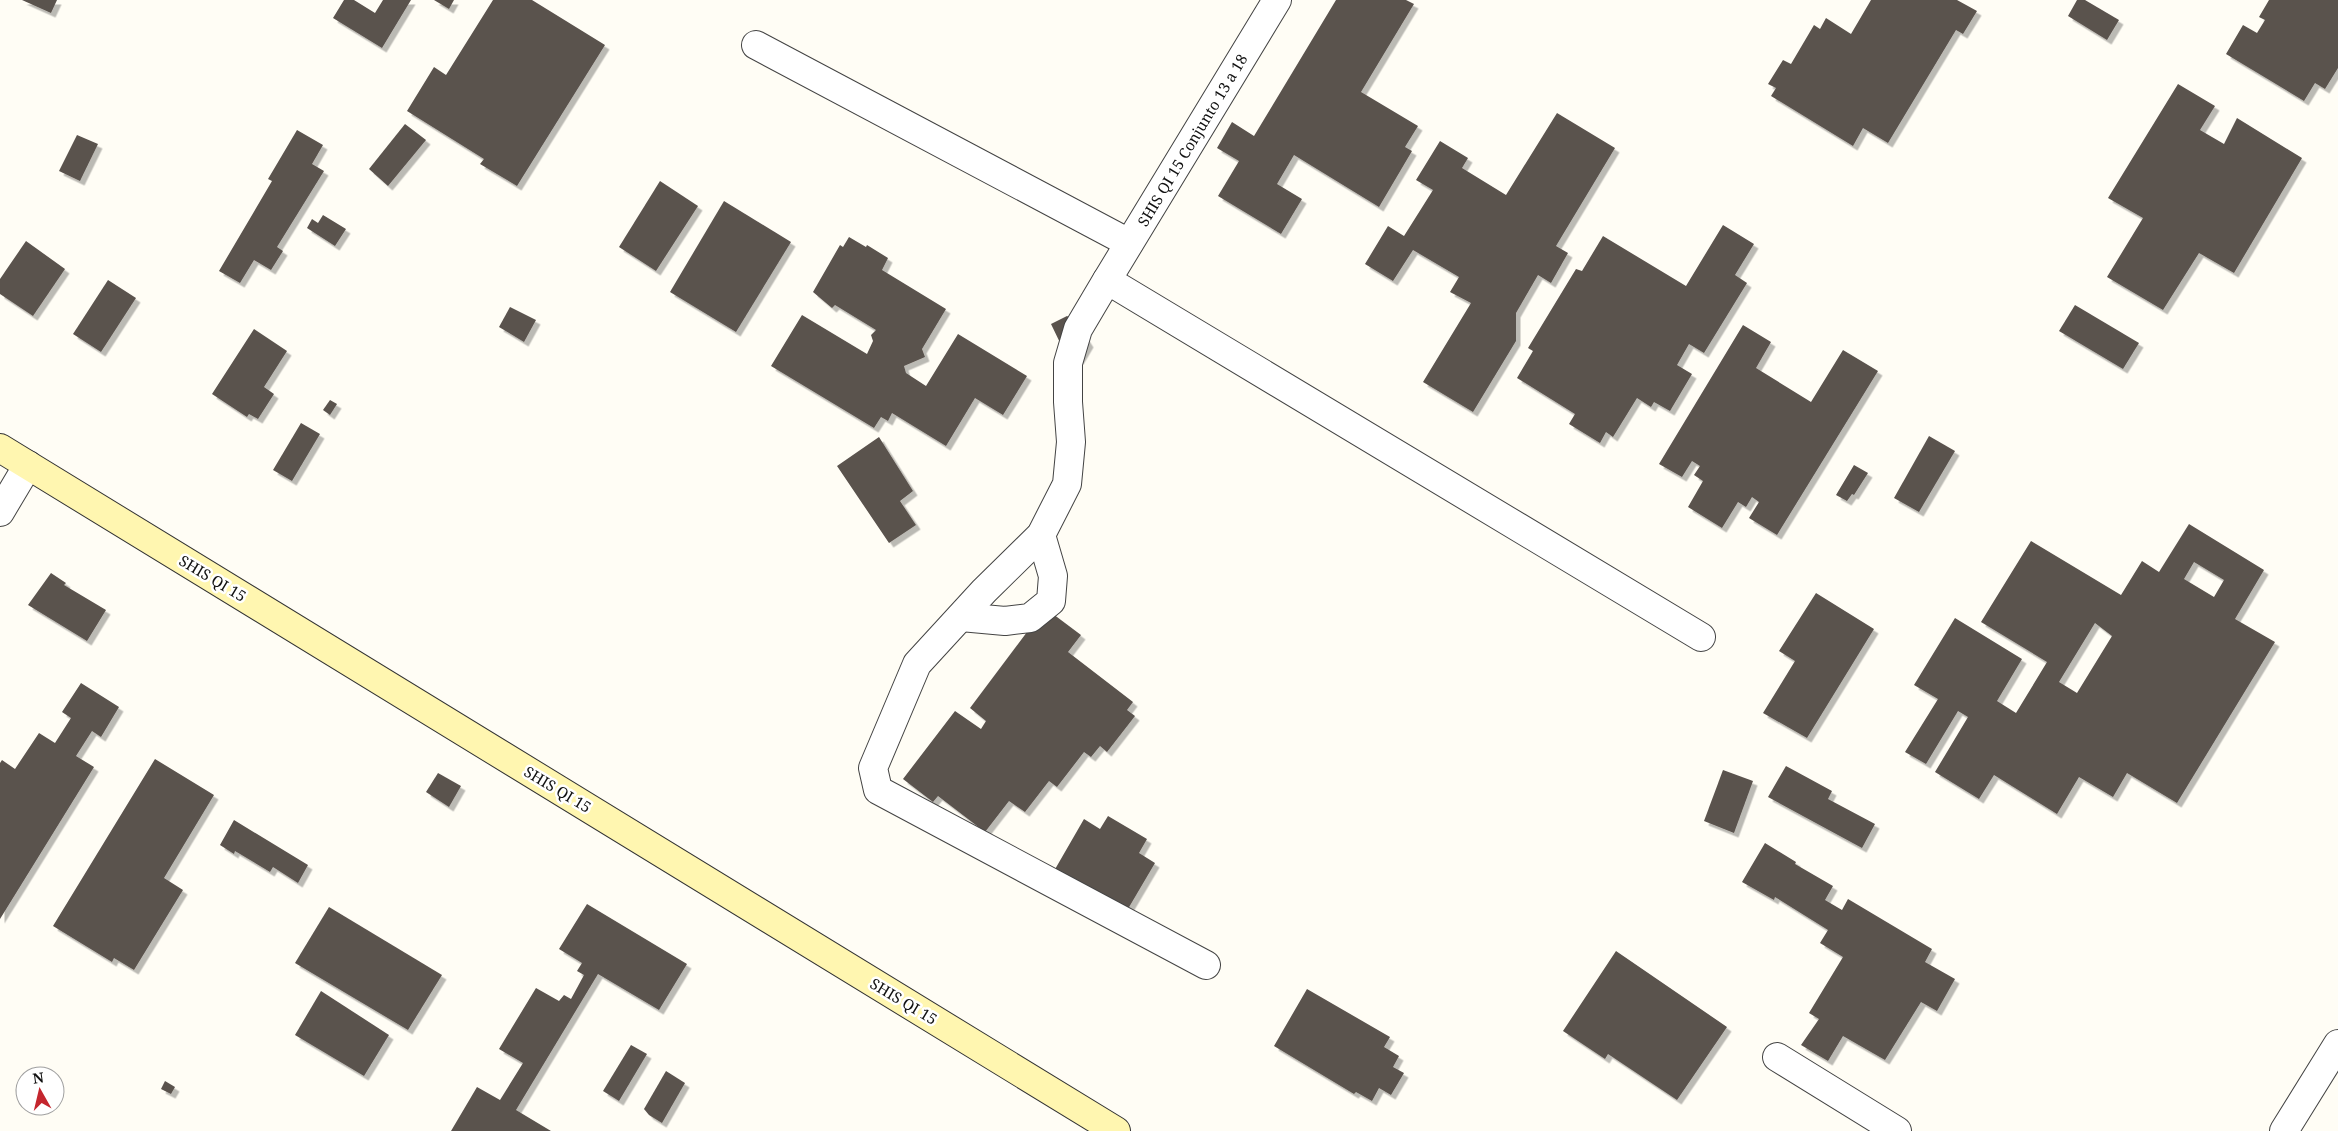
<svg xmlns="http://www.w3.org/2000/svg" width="2338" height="1131" font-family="'Noto Serif',serif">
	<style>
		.building { fill: #5a524d; fill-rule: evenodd; filter: url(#shadow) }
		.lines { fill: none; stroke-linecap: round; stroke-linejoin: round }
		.street-casing { stroke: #444; stroke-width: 30 }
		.secondary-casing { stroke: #333; stroke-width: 30 }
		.street { stroke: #fff; stroke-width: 28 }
		.secondary { stroke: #fff6b0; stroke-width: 28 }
		.labels { text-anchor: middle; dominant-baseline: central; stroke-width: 5; stroke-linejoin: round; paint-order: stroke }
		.street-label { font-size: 15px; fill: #111; stroke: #fff }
	</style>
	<defs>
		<filter id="shadow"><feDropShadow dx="4.5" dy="4.5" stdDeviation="0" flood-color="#0004"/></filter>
	</defs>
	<rect width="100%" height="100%" fill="#fffdf5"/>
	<g class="building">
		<path d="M22 0H57L51 13Z"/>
		<path d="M344 0H354L375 13 383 0H411L382 48 333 18Z"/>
		<path d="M434 0H454L449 9Z"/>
		<path d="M493 0H532L605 45 517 186 480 164 484 159 407 111 434 67 446 75Z"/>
		<path d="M1336 0H1406L1414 4 1361 92 1418 126 1405 147 1412 151 1379 207 1294 155 1277 184 1302 199 1281 234 1218 196 1239 161 1217 148 1232 122 1254 136Z"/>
		<path d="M1871 0H1957L1977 11 1963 34 1956 30 1888 143 1863 128 1853 146 1771 96 1776 88 1768 84 1783 60 1791 64 1814 25 1820 29 1826 18 1851 34Z"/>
		<path d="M2077 0H2085L2119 20 2107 40 2068 16Z"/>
		<path d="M2269 0H2338V68L2325 89 2315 83 2304 101 2226 54 2243 25 2257 33 2265 20 2259 17Z"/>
		<path d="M2178 84 2215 106 2200 130 2224 144 2237 118 2302 158 2234 273 2199 253 2163 310 2107 277 2143 218 2108 198Z"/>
		<path d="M1557 113 1615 148 1556 246 1568 253 1551 283 1538 275 1516 313V341L1473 412 1423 382 1471 303 1450 292 1459 277 1413 250 1393 281 1365 264 1388 226 1404 236 1433 190 1416 180 1440 141 1468 158 1462 168 1506 195Z"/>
		<path d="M405 124 426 140 388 186 369 169Z"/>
		<path d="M297 130 323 145 312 164 324 171 277 247 283 251 271 270 254 260 240 283 219 271 272 181 268 179Z"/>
		<path d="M77 135 98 144 80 181 59 171Z"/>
		<path d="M660 181 698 206 656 271 619 247Z"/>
		<path d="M724 201 791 242 736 332 670 292Z"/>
		<path d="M323 215 346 229 335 246 307 228 312 219 318 223Z"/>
		<path d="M1723 225 1754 244 1735 275 1747 283 1704 353 1689 344 1677 365 1692 374 1670 411 1654 402 1651 407 1637 398 1613 437 1606 432 1600 443 1569 424 1575 414 1517 378 1533 351 1528 348 1576 269 1582 271 1603 236 1686 286Z"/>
		<path d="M849 237 866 247 867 245 888 258 882 270 946 309 922 349 925 357 904 366 906 373 926 386 958 334 1027 376 1003 415 975 398 946 446 892 413 888 421 881 417 874 428 771 366 802 315 867 354 873 341 871 335 876 330 835 305 832 308 813 292 840 245 843 247Z"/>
		<path d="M26 241 65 269 33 316 0 294V279Z"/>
		<path d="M108 280 136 298 101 352 73 334Z"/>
		<path d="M2075 305 2139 343 2123 369 2059 331Z"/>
		<path d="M510 307 536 320 524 342 499 327Z"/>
		<path d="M1067 316 1081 324 1079 327 1089 343 1079 360 1064 351 1051 324Z"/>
		<path d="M1743 325 1771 342 1756 368 1811 402 1843 350 1878 371 1777 535 1749 518 1759 502 1752 497 1746 507 1738 502 1722 528 1688 507 1703 481 1694 475 1700 466 1692 461 1682 477 1659 464Z"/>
		<path d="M254 329 287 351 264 387 274 394 258 419 249 414 247 417 212 394Z"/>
		<path d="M330 400 337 404 330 415 323 410Z"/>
		<path d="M301 423 320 434 292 481 273 470Z"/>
		<path d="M1929 436 1955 451 1919 512 1894 498Z"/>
		<path d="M879 437 913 491 900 501 916 525 889 543 837 466Z"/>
		<path d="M1854 465 1868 473 1854 495 1852 494 1847 501 1836 495Z"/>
		<path d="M2189 524 2264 570 2235 619 2275 642 2177 803 2127 773 2113 797 2079 777 2057 814 1994 775 1979 799 1935 772 1968 717 1958 711 1926 764 1905 752 1938 699 1914 685 1955 618 2022 659 1997 701 2016 713 2047 662 1981 622 2031 541 2121 595 2142 561 2159 572ZM2194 562 2224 580 2214 597 2184 579ZM2095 623 2112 636 2077 693 2059 682Z"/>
		<path d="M51 573 66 583 64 585 106 610 87 641 28 605Z"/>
		<path d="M1816 593 1874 629 1807 738 1763 713 1795 661 1779 651Z"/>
		<path d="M1045 608 1081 635 1068 652 1133 702 1127 710 1135 716 1107 752 1100 746 1091 757 1084 752 1057 787 1049 781 1025 812 1009 801 985 832 938 796 933 802 903 779 955 711 981 729 986 721 970 708Z"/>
		<path d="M81 683 119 707 101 737 92 731 76 756 94 767 0 919V763L2 760 15 769 39 733 55 743 71 718 62 712Z"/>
		<path d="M155 759 214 795 164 878 183 890 134 970 114 958 112 962 53 926Z"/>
		<path d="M1786 766 1832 791 1828 799 1875 824 1862 848 1768 797Z"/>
		<path d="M1723 770 1753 781 1734 833 1704 821Z"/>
		<path d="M438 773 461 786 449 807 426 792Z"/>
		<path d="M1108 816 1147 839 1139 853 1155 863 1125 914 1054 871 1084 819 1100 829Z"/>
		<path d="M234 820 308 865 298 883 273 867 270 872 235 851 234 854 220 845Z"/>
		<path d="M1765 843 1796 862 1795 864 1833 886 1825 900 1842 910 1848 899 1932 949 1925 962 1955 979 1937 1011 1921 1002 1885 1060 1843 1036 1828 1061 1801 1045 1819 1019 1809 1013 1843 957 1820 943 1828 930 1775 897 1774 900 1742 882Z"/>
		<path d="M587 904 687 964 659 1010 598 974 516 1110 551 1131H451L477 1087 500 1100 523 1063 499 1049 536 988 559 1001 564 995 571 999 584 975 577 971 582 963 559 949Z"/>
		<path d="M329 907 442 975 408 1030 295 963Z"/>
		<path d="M1616 951 1727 1027 1677 1100 1608 1054 1605 1059 1563 1031Z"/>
		<path d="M1307 989 1390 1037 1384 1047 1399 1056 1393 1067 1404 1073 1391 1095 1379 1088 1372 1101 1356 1092 1354 1094 1274 1046Z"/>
		<path d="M321 991 389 1035 364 1076 295 1035Z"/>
		<path d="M631 1045 647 1054 619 1101 603 1091Z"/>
		<path d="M666 1071 685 1083 662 1123 649 1115 644 1109Z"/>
		<path d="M165 1081 175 1087 171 1094 161 1089Z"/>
	</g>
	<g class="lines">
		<g class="street-casing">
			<g id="street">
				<path d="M756 45 1129 243"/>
				<path d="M1107 280 1277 0"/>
				<path d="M0 512 28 465"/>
				<path d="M961 617 1005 621 1030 618 1051 601 1053 576 1041 535"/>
				<path d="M1206 965 878 790 873 768 917 664 984 591 1041 535 1067 484 1071 442 1068 402V363L1078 329 1107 280 1701 637"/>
				<path d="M1777 1057 1897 1131"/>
				<path d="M2284 1131 2338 1044"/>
			</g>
		</g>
		<g class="secondary-casing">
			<path id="secondary" d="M0 448 1116 1131"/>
		</g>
		<use href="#street" class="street"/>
		<use href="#secondary" class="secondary"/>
	</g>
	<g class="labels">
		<g class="street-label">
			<text transform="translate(1192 140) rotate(-59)">SHIS QI 15 Conjunto 13 a 18</text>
			<text transform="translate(213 578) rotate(31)">SHIS QI 15</text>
			<text transform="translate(558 789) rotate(31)">SHIS QI 15</text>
			<text transform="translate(904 1001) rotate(31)">SHIS QI 15</text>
		</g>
	</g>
	<g transform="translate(40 1091) rotate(352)"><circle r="24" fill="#ffffff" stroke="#a0a0a0"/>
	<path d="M0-4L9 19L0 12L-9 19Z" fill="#c4262e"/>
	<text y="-8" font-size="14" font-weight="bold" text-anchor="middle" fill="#111111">N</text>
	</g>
</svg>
